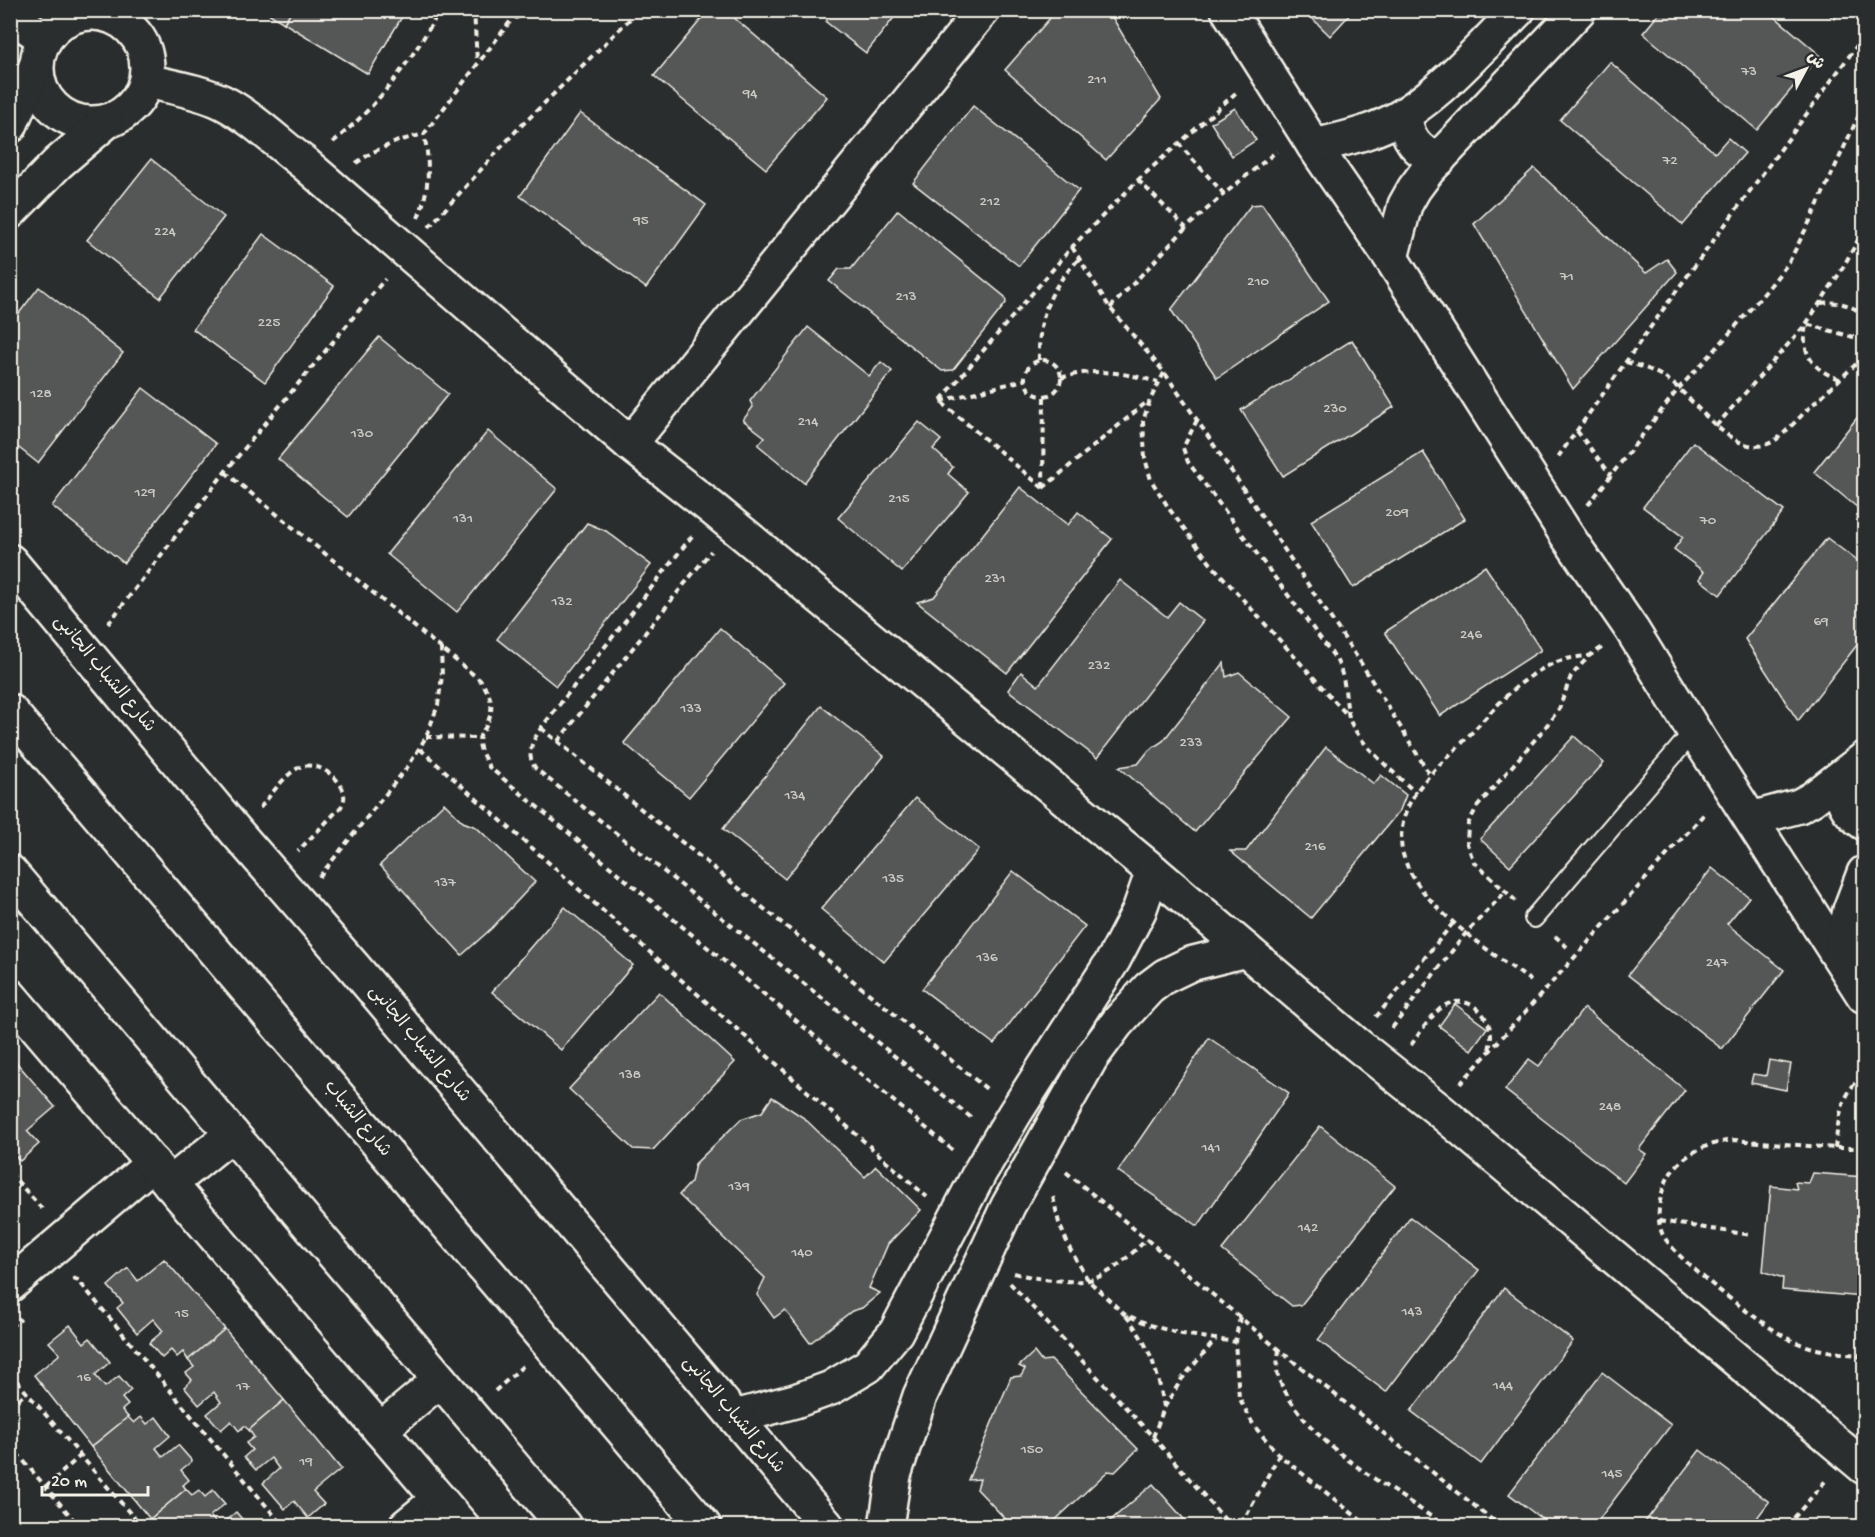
<svg xmlns="http://www.w3.org/2000/svg" width="1875" height="1537" font-family="'Gochi Hand','Playpen Sans Arabic',sans-serif">
	<style>
		.building { fill: #555756; stroke: #f4f1e8; stroke-width: 1.5 }
		.lines { fill: none; stroke-linecap: round; stroke-linejoin: round }
		.service-casing { stroke: #f4f1e8; stroke-width: 22 }
		.minor-casing { stroke: #f4f1e8; stroke-width: 38 }
		.tertiary-casing { stroke: #f4f1e8; stroke-width: 38 }
		.secondary-casing { stroke: #f4f1e8; stroke-width: 38 }
		.path { stroke: #f4f1e8; stroke-width: 4; stroke-dasharray: 6 4.5; stroke-linecap: butt }
		.service { stroke: #2a2d2e; stroke-width: 18 }
		.minor { stroke: #2a2d2e; stroke-width: 33 }
		.tertiary { stroke: #2a2d2e; stroke-width: 33 }
		.secondary { stroke: #2a2d2e; stroke-width: 33 }
		.labels { text-anchor: middle; dominant-baseline: central; stroke-width: 4.5; stroke-linejoin: round; paint-order: stroke }
		.number-label { font-size: 15px; fill: #cccac4 }
		.street-label { font-size: 18px; fill: #f4f1e8; stroke: #2a2d2e }
	</style>
	<rect width="100%" height="100%" fill="#2a2d2e"/>
	<filter id="ink" filterUnits="userSpaceOnUse"><feTurbulence type="fractalNoise" baseFrequency=".0167" numOctaves="2"/><feDisplacementMap in="SourceGraphic" scale="12" xChannelSelector="R" yChannelSelector="G"/><feConvolveMatrix kernelMatrix="1 2 1 2 8 2 1 2 1" color-interpolation-filters="sRGB"/></filter>
	<g filter="url(#ink)">
		<g class="building">
			<path d="M263 10H292L284 23Z"/>
			<path d="M292 10H406L368 74 284 23Z"/>
			<path d="M709 10H725L827 97 766 169 654 76Z"/>
			<path d="M831 10H900L866 53 826 22Z"/>
			<path d="M1057 10H1108L1161 99 1106 160 1005 70Z"/>
			<path d="M1304 10H1354L1330 36Z"/>
			<path d="M1662 10H1767L1820 55 1757 130 1643 33Z"/>
			<path d="M1824 10H1841L1834 19Z"/>
			<path d="M1610 62 1715 153 1728 138 1745 153 1683 225 1560 120Z"/>
			<path d="M973 106 1079 190 1019 266 913 183Z"/>
			<path d="M1235 108 1256 140 1232 156 1211 123Z"/>
			<path d="M580 113 706 205 646 288 520 196Z"/>
			<path d="M151 159 224 217 160 298 87 240Z"/>
			<path d="M1534 168 1646 273 1667 259 1677 272 1573 389 1474 224Z"/>
			<path d="M1262 204 1329 301 1217 378 1171 310 1251 205Z"/>
			<path d="M898 210 1005 297 1006 303 953 370 942 371 829 281 839 269H851Z"/>
			<path d="M263 234 334 286 265 382 193 329Z"/>
			<path d="M39 287 123 353 38 463 10 441V325Z"/>
			<path d="M808 327 869 376 881 362 892 371 804 483 758 445 765 437 743 420 753 407 750 401Z"/>
			<path d="M379 337 448 394 348 517 278 459Z"/>
			<path d="M1352 340 1394 407 1283 476 1241 410Z"/>
			<path d="M143 388 216 444 124 563 52 506Z"/>
			<path d="M1864 409V513L1814 472Z"/>
			<path d="M919 422 941 440 933 449 953 467 948 474 969 492 902 572 838 518Z"/>
			<path d="M488 431 557 489 457 612 387 554Z"/>
			<path d="M1693 442 1784 511 1720 595 1699 579 1704 572 1674 549 1683 537 1643 507Z"/>
			<path d="M1423 452 1465 519 1353 588 1311 521Z"/>
			<path d="M1020 487 1068 525 1078 512 1112 539 1007 673 917 602 934 597Z"/>
			<path d="M587 523 606 531 651 565 556 686 497 639Z"/>
			<path d="M1827 538 1864 566V636L1798 721 1745 639Z"/>
			<path d="M1485 566 1541 650 1440 716 1385 632Z"/>
			<path d="M1120 580 1167 617 1179 602 1203 621 1097 758 1008 690 1021 672 1038 686Z"/>
			<path d="M720 628 784 683 689 797 624 743Z"/>
			<path d="M1224 663 1226 677 1239 672 1292 717 1195 832 1119 767 1138 764 1149 750 1163 741Z"/>
			<path d="M821 706 884 756 785 879 723 829Z"/>
			<path d="M1574 736 1604 763 1510 866 1480 839Z"/>
			<path d="M1326 747 1374 784 1381 775 1406 795 1400 810 1311 918 1230 851H1246Z"/>
			<path d="M915 798 979 849 884 962 821 909Z"/>
			<path d="M444 803 463 822 476 827 535 882 492 928 462 955 380 865Z"/>
			<path d="M1712 868 1749 897 1727 924 1784 970 1722 1049 1628 975Z"/>
			<path d="M1013 871 1085 926 994 1044 922 989Z"/>
			<path d="M565 907 633 965 561 1050 492 992Z"/>
			<path d="M659 992 735 1062 653 1150 633 1149 569 1089Z"/>
			<path d="M1455 1004 1487 1028 1471 1050 1439 1026Z"/>
			<path d="M1584 1008 1685 1090 1639 1149 1646 1154 1624 1183 1505 1090 1529 1059 1539 1066Z"/>
			<path d="M1209 1038 1289 1093 1198 1226 1118 1171Z"/>
			<path d="M10 1055 55 1107 27 1131 39 1144 20 1161 10 1151Z"/>
			<path d="M1769 1060 1791 1064 1786 1090 1751 1083 1753 1074 1766 1076Z"/>
			<path d="M772 1097 804 1118 865 1177 876 1166 921 1210 888 1244 869 1288 880 1293 862 1308 852 1311 810 1343 785 1310 774 1318 757 1295 765 1278 679 1195 691 1182 695 1164 741 1119 762 1112Z"/>
			<path d="M1320 1126 1395 1186 1301 1305 1292 1306 1222 1250Z"/>
			<path d="M1813 1173 1864 1177V1297L1782 1290 1783 1278 1763 1271 1771 1186 1797 1189 1795 1182 1809 1183Z"/>
			<path d="M1410 1217 1479 1270 1386 1392 1318 1340Z"/>
			<path d="M164 1259 225 1329 188 1360 183 1352 177 1357 171 1350 162 1358 149 1343 163 1331 153 1319 137 1333 117 1308 123 1303 108 1286 128 1268 138 1281Z"/>
			<path d="M1504 1288 1573 1341 1481 1464 1411 1411Z"/>
			<path d="M70 1325 84 1343 90 1338 110 1362 95 1375 105 1387 119 1376 131 1390 122 1398 128 1405 122 1410 128 1417 91 1447 34 1375 60 1354 49 1342Z"/>
			<path d="M225 1329 284 1400 249 1430 244 1426 239 1431 231 1421 221 1430 207 1414 221 1402 214 1392 199 1405 184 1387 192 1380 186 1373 194 1367 188 1360Z"/>
			<path d="M1034 1352 1041 1361 1051 1360 1138 1449 1115 1472 1108 1471 1049 1526H1012L977 1489 980 1479 968 1480 1011 1377 1021 1376 1025 1369 1019 1366Z"/>
			<path d="M1602 1372 1671 1425 1594 1526H1551L1509 1494Z"/>
			<path d="M284 1400 341 1469 313 1492 324 1504 308 1518 294 1501 285 1509 263 1483 279 1469 271 1458 256 1470 244 1457 252 1450 246 1443 254 1437 249 1430Z"/>
			<path d="M128 1417 134 1423 141 1417 147 1424 156 1417 170 1436 156 1448 163 1457 178 1445 192 1461 181 1470 189 1480 183 1485 186 1489 150 1519 91 1447Z"/>
			<path d="M1700 1450 1769 1502 1751 1526H1642Z"/>
			<path d="M1153 1484 1190 1526H1104Z"/>
			<path d="M186 1489 192 1495 199 1490 205 1497 213 1490 225 1504 210 1516 219 1526 236 1512 248 1526H157L150 1519Z"/>
		</g>
		<g class="lines">
			<g class="service-casing">
				<path id="service" d="M1534 918 1694 731"/>
			</g>
			<g class="minor-casing">
				<g id="minor">
					<path d="M1228 10 1314 146 1391 258 1566 534 1632 630 1694 731 1864 996"/>
					<circle cx="92" cy="68" r="55"/>
					<path d="M10 15 45 39"/>
					<path d="M147 81C172 87 199 91 222 102 249 115 280 145 304 163L630 444 713 509 1153 871 1355 1043 1439 1110 1864 1467"/>
					<path d="M1405 114C1406 137 1416 152 1439 159"/>
					<path d="M10 126 36 66"/>
					<path d="M1314 146C1345 139 1379 131 1405 114 1448 86 1482 46 1518 10"/>
					<path d="M10 212 58 163 106 122"/>
					<path d="M1391 258 1405 205 1414 189 1428 170 1579 10"/>
					<path d="M630 444 983 10"/>
					<path d="M1841 779C1841 801 1846 811 1864 823"/>
					<path d="M1751 819 1799 806 1812 799 1864 759"/>
					<path d="M1840 958 1850 910 1864 873"/>
					<path d="M10 1285 153 1163"/>
					<path d="M735 1417 795 1401 831 1388 868 1366 896 1332 980 1172 1015 1113 1114 959 1139 911 1153 871"/>
					<path d="M406 1526 439 1499"/>
					<path d="M886 1526 894 1475 920 1396 1008 1206 1091 1058 1117 1023 1149 988 1165 976 1190 964 1246 950"/>
				</g>
			</g>
			<g class="tertiary-casing">
				<g id="tertiary">
					<path d="M10 561 237 833 354 967 827 1526"/>
					<path d="M10 996 462 1526"/>
				</g>
			</g>
			<g class="secondary-casing">
				<g id="secondary">
					<path d="M10 711 704 1526"/>
					<path d="M10 872 564 1526"/>
					<path d="M170 1184 232 1134"/>
					<path d="M380 1430 440 1380"/>
				</g>
			</g>
			<g class="path">
				<path d="M474 10 477 62"/>
				<path d="M515 18 540 10"/>
				<path d="M333 142C378 106 412 60 440 10"/>
				<path d="M1178 143 1224 194 1277 151"/>
				<path d="M356 163 373 152 398 141 424 134 519 10"/>
				<path d="M1138 180 1186 228"/>
				<path d="M418 218C430 189 430 163 424 134"/>
				<path d="M429 227 515 132 639 10"/>
				<path d="M1072 247 1110 308 1164 372 1197 420 1361 663 1430 775"/>
				<path d="M1821 303C1838 301 1851 304 1864 316"/>
				<path d="M1110 308 1186 228 1224 194"/>
				<circle cx="1043" cy="378" r="18"/>
				<path d="M1039 360C1038 317 1049 289 1079 259"/>
				<path d="M1626 362C1640 366 1656 371 1668 380 1696 398 1736 468 1777 439 1787 431 1797 420 1807 410 1826 392 1845 374 1864 357"/>
				<path d="M1164 373 1150 400 1143 421 1145 458 1151 480 1170 510 1211 564 1349 717"/>
				<path d="M1061 378C1096 367 1124 373 1158 382"/>
				<path d="M1839 379C1811 369 1801 353 1806 324L1864 340"/>
				<path d="M941 401 1024 380"/>
				<path d="M1197 420 1183 448 1188 462 1336 659C1347 681 1344 695 1349 717 1355 741 1398 776 1416 793"/>
				<path d="M1716 426 1806 324 1841 271 1864 229"/>
				<path d="M1577 431 1611 475"/>
				<path d="M1558 457 1677 290 1864 36"/>
				<path d="M225 472 480 680C493 698 495 708 485 728 482 732 479 736 479 741 479 750 485 759 489 767L954 1151"/>
				<path d="M1043 487 1044 396"/>
				<path d="M1043 488 940 401 1072 247 1138 180 1239 90"/>
				<path d="M1043 488 1148 401"/>
				<path d="M1588 505 1679 388 1715 350 1766 291 1789 262 1813 215 1864 104"/>
				<path d="M692 536 541 728C532 742 525 754 536 769L973 1119"/>
				<path d="M108 624 225 472 385 279"/>
				<path d="M541 728 988 1090"/>
				<path d="M426 737 479 738"/>
				<path d="M558 741 711 551"/>
				<path d="M420 749 927 1197"/>
				<path d="M260 808C270 796 286 773 300 767 316 760 342 778 344 794 345 799 343 803 341 807L298 851"/>
				<path d="M319 877 409 765 426 737 438 705 442 676 441 648"/>
				<path d="M1516 901 1474 862 1467 844 1468 824 1477 807 1544 729 1559 709 1571 676 1589 656 1603 647"/>
				<path d="M1555 936 1567 947"/>
				<path d="M1531 981C1489 950 1413 903 1402 850 1399 834 1404 811 1413 797 1425 777 1445 760 1462 743 1487 717 1510 687 1542 669 1557 660 1572 657 1589 656"/>
				<path d="M1376 1017 1454 922"/>
				<path d="M1392 1028 1466 933 1505 892"/>
				<path d="M1411 1045C1420 1033 1429 1018 1441 1008 1463 991 1490 1011 1491 1036 1491 1040 1490 1046 1489 1050"/>
				<path d="M1460 1084 1705 813"/>
				<path d="M1835 1148C1839 1116 1840 1097 1864 1073"/>
				<path d="M1864 1148H1835L1734 1140C1708 1143 1683 1153 1669 1176 1660 1192 1655 1216 1662 1233 1672 1258 1769 1331 1795 1342 1815 1350 1836 1353 1858 1355L1864 1354"/>
				<path d="M1066 1172 1279 1350 1500 1526"/>
				<path d="M10 1173 44 1211"/>
				<path d="M1053 1197 1059 1223 1070 1249 1088 1280 1124 1314 1153 1326 1182 1334 1235 1342"/>
				<path d="M1659 1221 1751 1235"/>
				<path d="M1014 1273C1032 1278 1071 1284 1089 1280 1111 1275 1130 1255 1146 1240"/>
				<path d="M73 1278 78 1280 283 1526"/>
				<path d="M1010 1283 1153 1437 1227 1522 1236 1524 1245 1518 1279 1455"/>
				<path d="M1126 1316C1149 1344 1158 1371 1164 1407"/>
				<path d="M1240 1317 1235 1342 1239 1397 1254 1426 1279 1455 1368 1526"/>
				<path d="M10 1327 21 1319"/>
				<path d="M1279 1350C1278 1359 1276 1368 1278 1377 1281 1385 1285 1391 1289 1398 1325 1456 1391 1486 1444 1526"/>
				<path d="M1858 1355 1864 1361"/>
				<path d="M10 1373 141 1526"/>
				<path d="M495 1391 523 1366"/>
				<path d="M10 1407 27 1392"/>
				<path d="M1153 1437 1164 1408 1181 1380 1216 1339"/>
				<path d="M10 1445 79 1526"/>
				<path d="M46 1487 81 1455"/>
				<path d="M1787 1526 1827 1479"/>
			</g>
			<use href="#service" class="service"/>
			<use href="#minor" class="minor"/>
			<use href="#tertiary" class="tertiary"/>
			<use href="#secondary" class="secondary"/>
		</g>
	</g>
	<g class="labels">
		<g class="number-label">
			<text x="1749" y="72">73</text>
			<text x="1097" y="80">211</text>
			<text x="750" y="94">94</text>
			<text x="1670" y="161">72</text>
			<text x="990" y="202">212</text>
			<text x="641" y="221">95</text>
			<text x="165" y="232">224</text>
			<text x="1567" y="277">71</text>
			<text x="1258" y="282">210</text>
			<text x="906" y="297">213</text>
			<text x="269" y="323">225</text>
			<text x="41" y="394">128</text>
			<text x="1335" y="409">230</text>
			<text x="808" y="422">214</text>
			<text x="362" y="434">130</text>
			<text x="145" y="493">129</text>
			<text x="899" y="499">215</text>
			<text x="1397" y="513">209</text>
			<text x="463" y="519">131</text>
			<text x="1708" y="521">70</text>
			<text x="995" y="579">231</text>
			<text x="562" y="602">132</text>
			<text x="1821" y="622">69</text>
			<text x="1471" y="635">246</text>
			<text x="1099" y="666">232</text>
			<text x="691" y="709">133</text>
			<text x="1191" y="743">233</text>
			<text x="795" y="796">134</text>
			<text x="1315" y="847">216</text>
			<text x="893" y="879">135</text>
			<text x="445" y="883">137</text>
			<text x="987" y="958">136</text>
			<text x="1717" y="963">247</text>
			<text x="630" y="1075">138</text>
			<text x="1610" y="1107">248</text>
			<text x="1211" y="1148">141</text>
			<text x="739" y="1187">139</text>
			<text x="1308" y="1228">142</text>
			<text x="802" y="1253">140</text>
			<text x="1412" y="1312">143</text>
			<text x="182" y="1314">15</text>
			<text x="84" y="1378">16</text>
			<text x="1503" y="1386">144</text>
			<text x="243" y="1387">17</text>
			<text x="1032" y="1450">150</text>
			<text x="306" y="1462">19</text>
			<text x="1612" y="1474">145</text>
		</g>
		<g class="street-label">
			<text transform="translate(104 674) rotate(50)">شارع الشباب الجانبى</text>
			<text transform="translate(419 1044) rotate(50)">شارع الشباب الجانبى</text>
			<text transform="translate(357 1119) rotate(50)">شارع الشباب</text>
			<text transform="translate(733 1415) rotate(50)">شارع الشباب الجانبى</text>
		</g>
	</g>
	<rect width="1875" height="1537" fill="none" stroke="#2a2d2e" stroke-width="36"/>
	<rect x="18" y="18" width="1839" height="1501" fill="none" stroke="#f4f1e8" stroke-width="2" filter="url(#ink)"/>
	<g transform="translate(1806 69) rotate(49)" stroke="#2a2d2e" stroke-width="4.5" paint-order="stroke">
	<path d="M0-4.5L10 22L0 15L-10 22Z" fill="#f4f1e8"/>
	<text y="-9" font-size="16" font-weight="bold" text-anchor="middle" fill="#f4f1e8">ش</text>
	</g>
	<path d="M42 1486v9h106v-9" fill="none" stroke="#f4f1e8" stroke-width="3"/>
	<text x="51" y="1486" font-size="18" fill="#f4f1e8" stroke="#2a2d2e" stroke-width="4.5" paint-order="stroke">20 m</text>
</svg>
